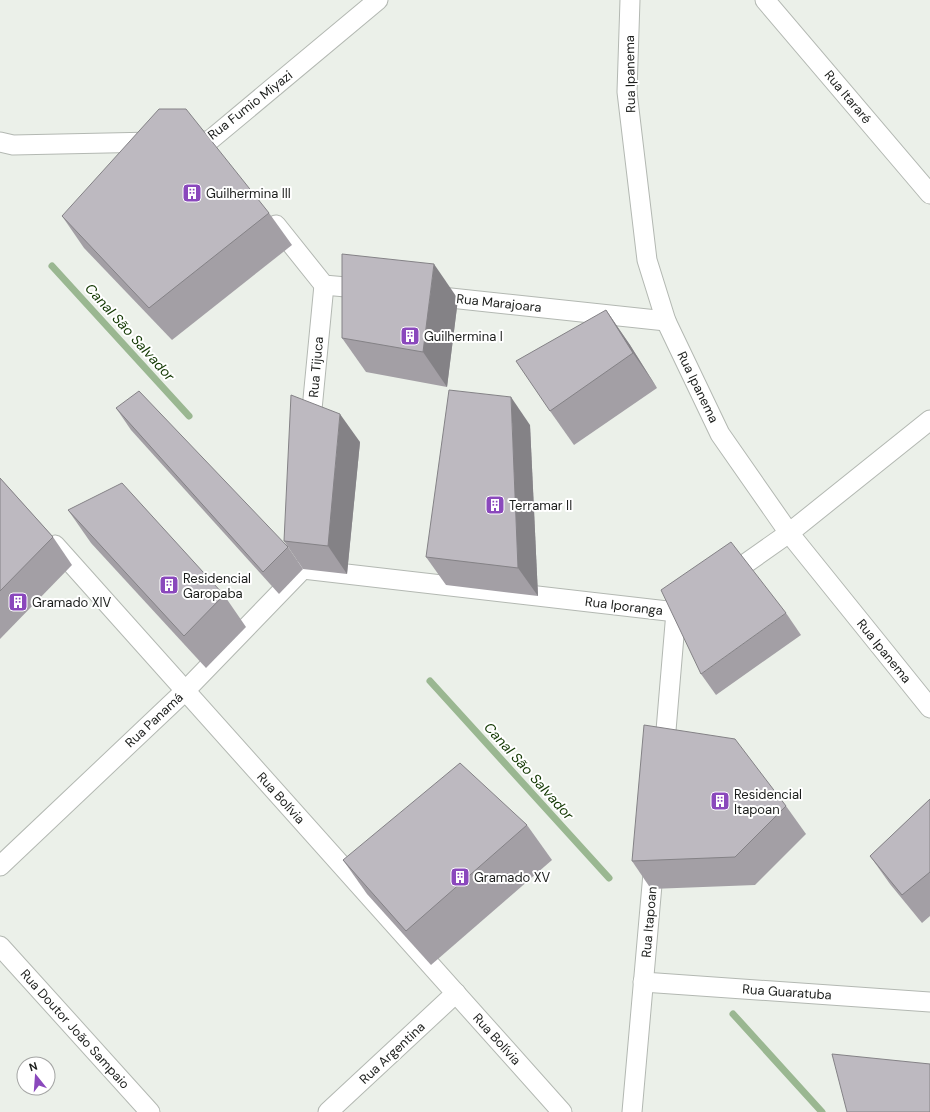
<svg xmlns="http://www.w3.org/2000/svg" width="930" height="1112" font-family="'DM Sans',sans-serif">
	<style>
		.lines { fill: none; stroke-linecap: round; stroke-linejoin: round }
		.stream { stroke: #9ab791; stroke-width: 7 }
		.minor-casing { stroke: #b3b8b2; stroke-width: 21 }
		.minor { stroke: #fff; stroke-width: 19 }
		.wall { fill: #a39fa5 }
		.shaded-wall { fill: #848286 }
		.building { fill: #bdb9c0; stroke: #848286 }
		.labels { text-anchor: middle; dominant-baseline: central; stroke-width: 4; stroke-linejoin: round; paint-order: stroke }
		.street-label { font-size: 13px; fill: #1c1e1c; stroke: #fff }
		.poi-label { font-size: 13px; fill: #1c1e1c; stroke: #fff; text-anchor: start }
		.water-label { font-size: 14px; font-style: italic; fill: #113700; stroke: #fff }
	</style>
	<rect width="100%" height="100%" fill="#ebf0e9"/>
	<g class="lines">
		<g class="stream">
			<path d="M52 266 189 416"/>
			<path d="M430 681 609 878"/>
			<path d="M733 1014 822 1112"/>
		</g>
		<g class="minor-casing">
			<g id="minor">
				<path d="M630 0 627 92 647 260 666 321 720 434 789 533 930 708"/>
				<path d="M765 0 930 194"/>
				<path d="M185 141H209L378 0"/>
				<path d="M0 142 13 145 154 142"/>
				<path d="M276 225 324 285 368 289"/>
				<path d="M432 296 666 321"/>
				<path d="M310 430 324 285"/>
				<path d="M55 545 562 1112"/>
				<path d="M303 569 676 612 693 600"/>
				<path d="M725 578 789 533 930 420"/>
				<path d="M664 754 676 612"/>
				<path d="M0 866 185 691 303 569"/>
				<path d="M0 946 150 1112"/>
				<path d="M643 982 930 1002"/>
				<path d="M328 1112 456 993"/>
				<path d="M632 1112 654 862"/>
			</g>
		</g>
		<use href="#minor" class="minor"/>
	</g>
	<g class="wall">
		<path d="M269 213 292 245 172 340 84 248 62 216Z"/>
		<path d="M458 299 447 387 366 372 342 338Z"/>
		<path d="M606 310 630 345 657 388 574 445 550 411Z"/>
		<path d="M116 408 288 547 303 569 279 594 131 430Z"/>
		<path d="M530 425 538 596 446 585 426 557Z"/>
		<path d="M360 442 347 574 303 569 284 541Z"/>
		<path d="M0 478 53 537 72 565 0 639Z"/>
		<path d="M68 510 224 595 246 627 206 668 91 543Z"/>
		<path d="M786 613 801 635 716 695 701 674Z"/>
		<path d="M930 799V916L922 923 890 884 870 856Z"/>
		<path d="M786 806 806 834 755 885 651 889 632 861Z"/>
		<path d="M527 825 552 860 431 965 367 894 343 860Z"/>
	</g>
	<g class="shaded-wall">
		<path d="M434 264 458 299 447 387 423 352Z"/>
		<path d="M606 310 630 345 657 388 633 353Z"/>
		<path d="M511 397 530 425 538 596 518 568Z"/>
		<path d="M340 414 360 442 347 574 328 546Z"/>
	</g>
	<g class="building">
		<path d="M159 109H186L269 213 149 308 62 216Z"/>
		<path d="M342 254 434 264 423 352 342 338Z"/>
		<path d="M606 310 633 353 550 411 516 361Z"/>
		<path d="M449 390 511 397 518 568 426 557Z"/>
		<path d="M139 391 288 547 263 572 116 408Z"/>
		<path d="M291 395 340 414 328 546 284 541Z"/>
		<path d="M0 478 53 537 0 591Z"/>
		<path d="M122 483 224 595 184 636 68 510Z"/>
		<path d="M731 542 786 613 701 674 661 590Z"/>
		<path d="M644 725 735 739 786 806 735 857 632 861Z"/>
		<path d="M460 763 527 825 406 931 343 860Z"/>
		<path d="M930 799V872L902 895 870 856Z"/>
		<path d="M832 1054 930 1064V1112H847Z"/>
	</g>
	<defs>
		<g id="building-square" transform="scale(1)"><rect x="-9" y="-9" width="18" height="18" rx="4" fill="#8a48bc" stroke="#fff"/><path d="M-4-6H4V6H1V3H-1V6H-4ZM-2.5-4.3h1.7v1.8h-1.7ZM.8-4.3h1.7v1.8H.8ZM-2.5-1h1.7V.8h-1.7ZM.8-1h1.7V.8H.8Z" fill="#fff"/></g>
	</defs>
	<g fill-rule="evenodd">
		<use href="#building-square" x="192" y="193"/>
		<use href="#building-square" x="410" y="336"/>
		<use href="#building-square" x="495" y="505"/>
		<use href="#building-square" x="169" y="585"/>
		<use href="#building-square" x="18" y="602"/>
		<use href="#building-square" x="720" y="801"/>
		<use href="#building-square" x="460" y="877"/>
	</g>
	<g class="labels">
		<g class="street-label">
			<text transform="translate(630 74) rotate(-91)">Rua Ipanema</text>
			<text transform="translate(848 97) rotate(50)">Rua Itararé</text>
			<text transform="translate(250 105) rotate(-38)">Rua Fumio Miyazi</text>
			<text transform="translate(499 303) rotate(6)">Rua Marajoara</text>
			<text transform="translate(316 367) rotate(-85)">Rua Tijuca</text>
			<text transform="translate(698 387) rotate(64)">Rua Ipanema</text>
			<text transform="translate(624 606) rotate(7)">Rua Iporanga</text>
			<text transform="translate(884 651) rotate(51)">Rua Ipanema</text>
			<text transform="translate(154 720) rotate(-43)">Rua Panamá</text>
			<text transform="translate(281 798) rotate(48)">Rua Bolívia</text>
			<text transform="translate(649 922) rotate(-85)">Rua Itapoan</text>
			<text transform="translate(787 992) rotate(4)">Rua Guaratuba</text>
			<text transform="translate(75 1029) rotate(48)">Rua Doutor João Sampaio</text>
			<text transform="translate(497 1039) rotate(48)">Rua Bolívia</text>
			<text transform="translate(392 1053) rotate(-43)">Rua Argentina</text>
		</g>
		<g class="poi-label">
			<text x="206" y="193">Guilhermina III</text>
			<text x="424" y="336">Guilhermina I</text>
			<text x="509" y="505">Terramar II</text>
			<text x="183" y="578">Residencial<tspan x="183" dy="15">Garopaba</tspan></text>
			<text x="32" y="602">Gramado XIV</text>
			<text x="734" y="794">Residencial<tspan x="734" dy="15">Itapoan</tspan></text>
			<text x="474" y="877">Gramado XV</text>
		</g>
		<g class="water-label">
			<text transform="translate(130 332) rotate(48)">Canal São Salvador</text>
			<text transform="translate(529 771) rotate(48)">Canal São Salvador</text>
		</g>
	</g>
	<g transform="translate(36 1076) rotate(343)"><circle r="19" fill="#ffffff" stroke="#a4a5a4"/>
	<path d="M0-3L7 15L0 10L-7 15Z" fill="#8a48bc"/>
	<text y="-6" font-size="11" font-weight="bold" text-anchor="middle" fill="#1c1e1c">N</text>
	</g>
</svg>
